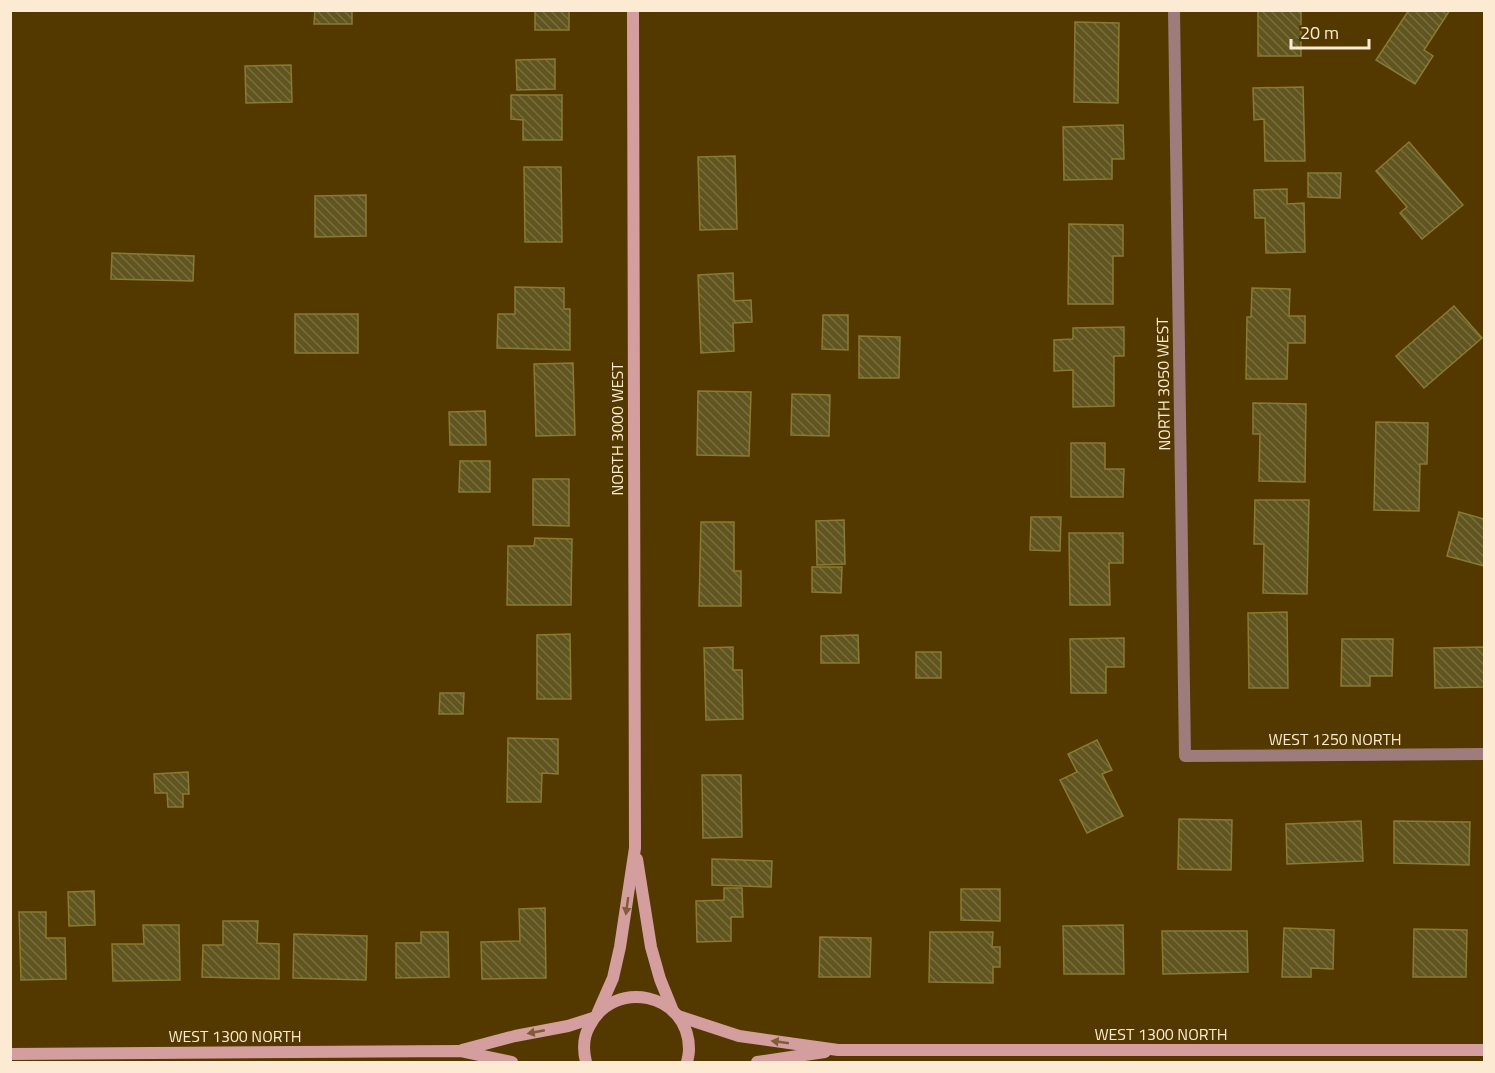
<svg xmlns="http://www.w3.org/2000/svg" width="1495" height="1073" font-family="'Titillium Web',sans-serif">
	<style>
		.building { fill: url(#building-back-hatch); stroke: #897b32; stroke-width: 1.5 }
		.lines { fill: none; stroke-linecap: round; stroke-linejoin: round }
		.street { stroke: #9e7c7c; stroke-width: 12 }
		.secondary { stroke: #d49e9e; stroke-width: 12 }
		.oneway { fill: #805c37 }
		.labels { text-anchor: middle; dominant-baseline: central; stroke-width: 6; stroke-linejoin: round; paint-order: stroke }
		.street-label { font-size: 16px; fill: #fcebd2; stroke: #533800 }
	</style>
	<defs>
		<pattern id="building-back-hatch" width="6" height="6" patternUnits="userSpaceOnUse" patternTransform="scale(1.5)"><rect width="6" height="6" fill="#60551e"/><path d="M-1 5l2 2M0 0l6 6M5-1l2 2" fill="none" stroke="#786e3e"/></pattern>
	</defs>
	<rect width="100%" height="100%" fill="#533800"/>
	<g class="building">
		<path d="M315 10H352V24H314Z"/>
		<rect x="535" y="10" width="34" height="20"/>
		<rect x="1258" y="10" width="43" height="46"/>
		<path d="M1409 10H1450L1424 50 1433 56 1415 84 1376 60Z"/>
		<path d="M1075 22 1119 23 1118 103 1074 102Z"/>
		<path d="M555 59V89L517 90 516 60Z"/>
		<path d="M291 65 292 102 246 103 245 66Z"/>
		<path d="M1303 87 1305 161H1265L1264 119 1254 120 1253 88Z"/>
		<path d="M511 95H562V140H523V120L511 119Z"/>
		<path d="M1123 125 1124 159H1112V179L1064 180 1063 127Z"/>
		<path d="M1409 142 1463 205 1422 239 1400 213 1407 207 1376 171Z"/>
		<path d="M735 156 737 229 700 230 698 157Z"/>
		<path d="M524 167H561L562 242H525Z"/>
		<path d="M1308 173H1341L1340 198 1308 197Z"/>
		<path d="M1287 189V204L1304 203 1305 252 1266 253 1265 218H1255L1254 190Z"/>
		<path d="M366 195V236L315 237V196Z"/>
		<path d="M1069 224 1123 225V256H1113V304H1068Z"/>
		<path d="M112 253 194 256 193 281 111 279Z"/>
		<path d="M733 273 734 301 751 300 752 322 733 323 734 351 701 353 698 275Z"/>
		<path d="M515 287 564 288V309H570V350L497 348 498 314H515Z"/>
		<path d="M1252 288 1290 289 1289 316H1305V343H1288L1287 379H1246L1247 317H1251Z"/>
		<path d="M1454 306 1482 338 1424 388 1396 356Z"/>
		<rect x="295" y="314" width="63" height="39"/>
		<path d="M823 315H848V350L822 349Z"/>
		<path d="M1124 327V356H1114V406L1073 407V370L1054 371V340L1073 339V328Z"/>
		<path d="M859 336 900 337 899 378H859Z"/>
		<path d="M573 363 575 435 536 436 534 364Z"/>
		<path d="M698 391 751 392 749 456 697 455Z"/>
		<path d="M792 394 830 395 829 436 791 435Z"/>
		<path d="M1253 403 1306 404 1305 482 1259 481 1260 434H1253Z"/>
		<path d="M485 411 486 445H450L449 412Z"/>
		<path d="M1376 422 1428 423 1427 464H1420L1419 511 1374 510Z"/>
		<path d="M1071 443H1105V469H1124L1123 497H1071Z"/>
		<path d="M460 461H490V492H459Z"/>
		<path d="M533 479H569V526L533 525Z"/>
		<path d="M1255 500H1309L1307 594 1263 593 1264 544H1254Z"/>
		<path d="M1459 512 1484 519V566L1447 556Z"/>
		<path d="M1031 517H1061L1060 551 1030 550Z"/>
		<path d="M844 520 845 564 817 565 816 521Z"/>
		<path d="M701 522H734V571H741V606H699Z"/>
		<path d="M1069 533H1123V563H1109L1110 605H1070Z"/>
		<path d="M535 538 572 539 571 605H507L508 546H534Z"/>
		<path d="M812 567H842L841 593 812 592Z"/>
		<path d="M1287 612 1288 688H1249L1248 613Z"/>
		<path d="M570 634 571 699H537V635Z"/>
		<path d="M858 635 859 663H821V636Z"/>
		<path d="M1124 638V667H1106V693H1071L1070 639Z"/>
		<path d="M1342 639H1393L1392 676H1370V686H1341Z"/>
		<path d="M733 647V670H742L743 719 706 720 704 648Z"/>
		<path d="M1484 647V687L1435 688 1434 648Z"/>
		<rect x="916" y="652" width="25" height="26"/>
		<path d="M440 693H464L463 714H439Z"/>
		<path d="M508 738 558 739V774L542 773 541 802H507Z"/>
		<path d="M1097 740 1112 770 1102 774 1123 816 1087 833 1060 780 1077 772 1068 754Z"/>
		<path d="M188 772 189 794H183V807H168L167 793H155L154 774Z"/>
		<path d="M702 775H741L742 837 703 838Z"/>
		<path d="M1179 819 1232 820 1231 870 1178 869Z"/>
		<path d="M1361 821 1363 861 1287 864 1286 824Z"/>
		<path d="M1394 821 1470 822 1469 865 1394 863Z"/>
		<path d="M712 859 772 861 771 887 712 885Z"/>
		<path d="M724 888H742L743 917H731V941L697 942 696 901 724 900Z"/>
		<path d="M961 889H1000V921L961 920Z"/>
		<path d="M94 891 95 925 69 926 68 892Z"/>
		<path d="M545 908 546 978 482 979 481 942 520 941 519 909Z"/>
		<path d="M19 912H46V938H65L66 979 21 980Z"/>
		<path d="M223 921H258L257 943 279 944V979L202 977 203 945H223Z"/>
		<path d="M143 925H179L180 980 113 981 112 944H144Z"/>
		<path d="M1123 925 1124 974H1064L1063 926Z"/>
		<path d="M1284 928 1334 930 1333 969 1311 968V977H1282Z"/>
		<path d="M1414 929 1467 930 1466 977H1413Z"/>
		<path d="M1162 931H1247L1248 972 1163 974Z"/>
		<path d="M421 932H448L449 977 396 978V943H421Z"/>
		<path d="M930 932H993L992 947H1000V967H993V983L929 982Z"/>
		<path d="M294 934 367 936 366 980 293 978Z"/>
		<path d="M820 937 871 938 870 977H819Z"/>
	</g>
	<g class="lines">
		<path class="street" d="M1174 10 1185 756 1484 754"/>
		<g class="secondary">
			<path d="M637 859 651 947 660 979 673 1011"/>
			<path d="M598 1012 613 978 620 947 635 848 633 10"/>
			<path d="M678 1016 739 1036 838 1050H1484"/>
			<path d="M462 1050 515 1036 568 1026 593 1018"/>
			<path d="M10 1054 460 1051 512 1062"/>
			<path d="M586 1062C583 1050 583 1038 589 1027 613 977 689 993 689 1049 689 1053 688 1058 687 1062"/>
			<path d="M757 1062 825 1052"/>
		</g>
	</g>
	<defs><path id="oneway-solid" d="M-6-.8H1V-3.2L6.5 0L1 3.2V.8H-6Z" transform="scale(1.5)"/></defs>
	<g class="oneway">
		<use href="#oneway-solid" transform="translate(627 906) rotate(98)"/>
		<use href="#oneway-solid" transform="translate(536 1032) rotate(169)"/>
		<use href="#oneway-solid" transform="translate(780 1042) rotate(-172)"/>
	</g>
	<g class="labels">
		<g class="street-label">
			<text transform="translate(1163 384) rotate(-91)">NORTH 3050 WEST</text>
			<text transform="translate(617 429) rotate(-90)">NORTH 3000 WEST</text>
			<text x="1335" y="739">WEST 1250 NORTH</text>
			<text x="1161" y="1034">WEST 1300 NORTH</text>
			<text x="235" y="1036">WEST 1300 NORTH</text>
		</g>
	</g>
	<rect width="1495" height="1073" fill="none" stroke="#fcebd2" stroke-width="24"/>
	<path d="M1291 39v9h78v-9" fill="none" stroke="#fcebd2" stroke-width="3"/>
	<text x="1300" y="39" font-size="18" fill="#fcebd2" stroke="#533800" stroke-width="4.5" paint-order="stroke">20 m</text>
</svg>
